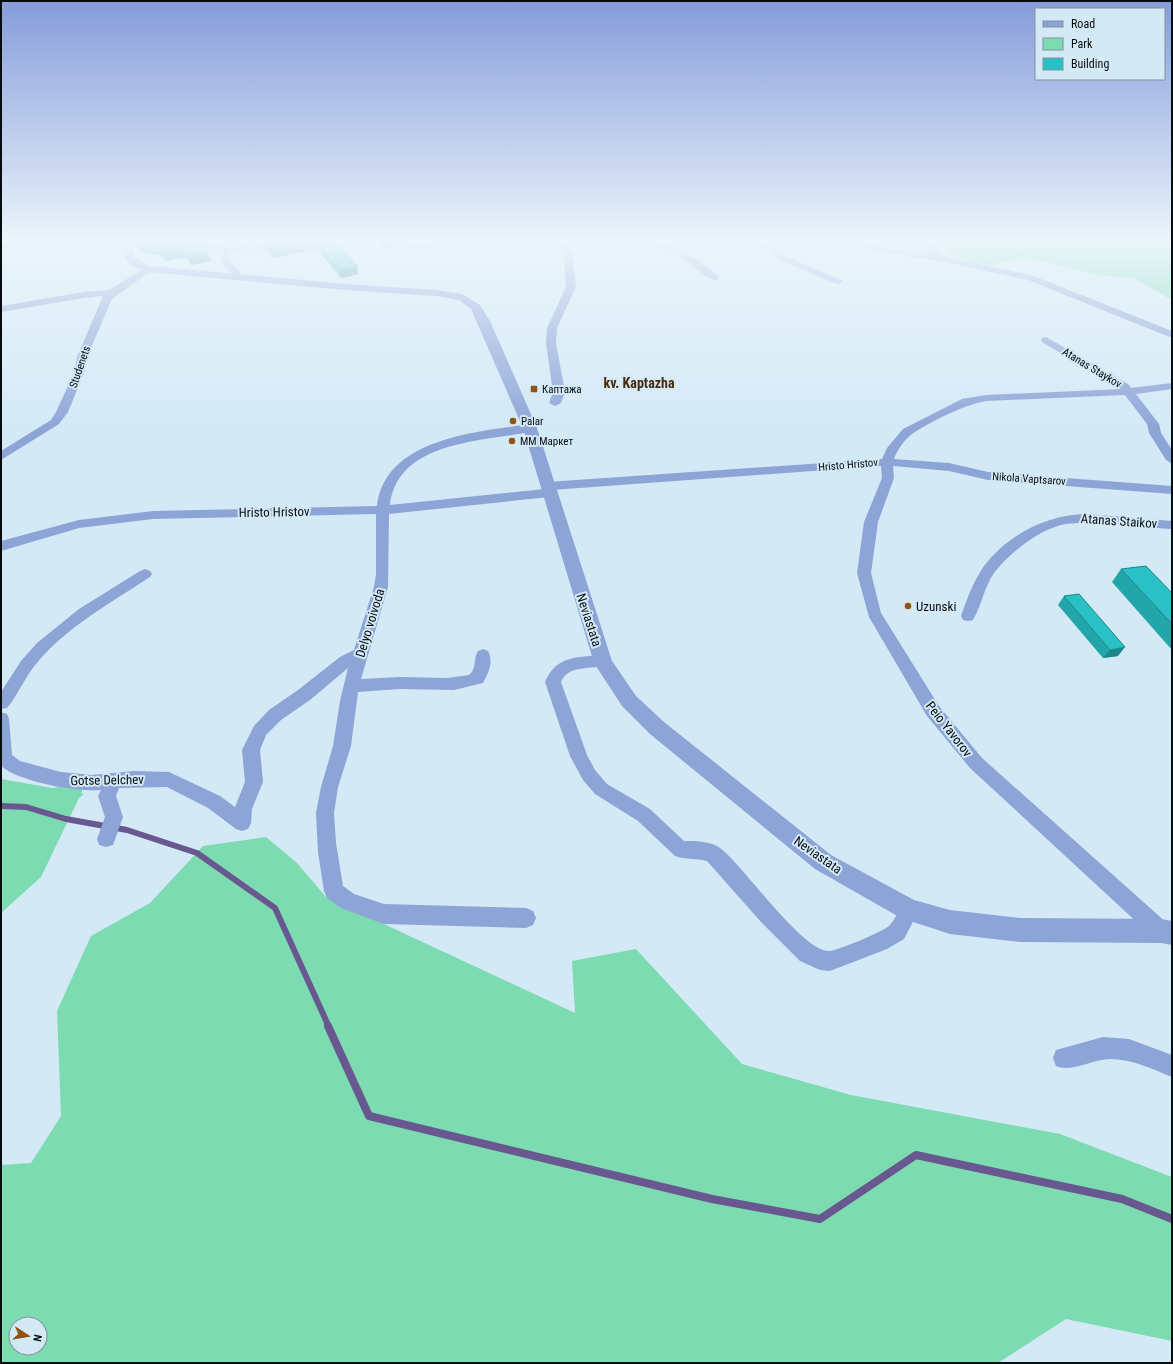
<svg xmlns="http://www.w3.org/2000/svg" width="1173" height="1364" font-family="'Roboto Condensed',sans-serif">
	<style>
		.green { fill: #7ddbb1; fill-rule: evenodd }
		.lines { fill: none; stroke-linecap: round; stroke-linejoin: round }
		.stream-far1 { stroke: #69578f; stroke-width: 6 }
		.stream { stroke: #69578f; stroke-width: 8 }
		.minor { fill: #8da4d7; fill-rule: evenodd }
		.tertiary { fill: #8da4d7; fill-rule: evenodd }
		.wall { fill: #23a6a9; fill-rule: evenodd }
		.shaded-wall { fill: #1d878a }
		.building { fill: #29c1c5; stroke: #1d878a }
		.poi-dot { fill: #8f5312; stroke: #d3e9f6; stroke-width: 1.5 }
		.labels { text-anchor: middle; dominant-baseline: central; stroke-width: 4; stroke-linejoin: round; paint-order: stroke }
		.far-street-label { font-size: 11px; fill: #060d11; stroke: #d3e9f6 }
		.far-poi-label { font-size: 11px; fill: #060d11; stroke: #d3e9f6; text-anchor: start }
		.street-label { font-size: 13px; fill: #060d11; stroke: #d3e9f6 }
		.poi-label { font-size: 13px; fill: #060d11; stroke: #d3e9f6; text-anchor: start }
		.far-district-label { font-size: 14px; font-weight: bold; fill: #492b0f; stroke: #d3e9f6 }
	</style>
	<rect width="100%" height="100%" fill="#d3e9f6"/>
	<g class="green">
		<path d="M942 240H1172V300L1133 278 1096 275 1032 259 1005 261 990 266 949 256Z"/>
		<path d="M1 779 52 788 86 783 81 793 84 794 79 798 41 877 1 913Z"/>
		<path d="M266 837 297 863 326 897 575 1013 572 961 636 949 742 1064 851 1095 1060 1134 1172 1177V1341L1066 1319 998 1363H1V1165L31 1163 61 1116 57 1011 91 936 150 903 203 846ZM16 1324H40V1348H16Z"/>
	</g>
	<g class="lines">
		<path class="stream-far1" d="M1 806 26 807 66 819 127 830 197 853 275 908 329 1027"/>
		<path class="stream" d="M328 1026 369 1116 712 1199 820 1219 916 1155 1122 1199 1172 1219"/>
		<g class="minor">
			<path d="M304 240H319L318 242 282 249 231 251 230 260 241 274 233 280 228 277 231 274 221 260 223 251 183 248 179 245 183 242C223 246 265 250 304 240Z"/>
			<path d="M430 240H439L434 247 431 248H410L406 245 410 242H429Z"/>
			<path d="M562 240H570L576 287 557 328 556 343 565 392 561 403 555 406 549 403 553 392 546 343 547 328 566 287Z"/>
			<path d="M629 240C660 240 677 244 702 263 708 268 714 272 719 278L717 280C709 282 686 259 676 253 663 246 636 247 629 240Z"/>
			<path d="M751 240H761L792 259 843 281 838 284 835 283 786 263Z"/>
			<path d="M854 240C866 240 876 245 888 248 902 251 917 252 932 254L923 240H931L942 256 1034 276 1172 331V338L1028 280 939 261 868 249Z"/>
			<path d="M148 266 151 267V271L112 299 87 357 84 373 68 412 59 424 1 460V451L51 420 56 412 74 373 77 357 103 296 84 298 1 312V306L84 292 109 290Z"/>
			<path d="M1046 337 1128 384 1131 388 1172 383V389L1136 394 1159 424 1161 433 1172 450V464L1166 460 1149 433 1147 424 1125 395 986 401C964 405 931 421 912 434 905 439 897 450 894 459L949 463 988 472 1172 486V494L988 480 949 471 893 466 894 478 878 522 871 573 881 613 939 706 982 758 1168 924 1171 931 1168 938 1161 941 1154 938 970 768 927 716 869 617 857 573 864 522 882 478 881 466 552 490 555 493 554 496 549 497 389 514 388 587 361 679 400 677 447 678 469 675C477 669 473 659 478 651L483 649 488 651C494 662 488 674 483 683L454 690 400 689 358 692 351 746 338 787 334 813 336 843 343 886 354 894 384 904 526 908 533 911 536 918 533 925 526 928 384 924 341 908 327 898 324 891 318 852 316 813 321 787 333 746 340 701 348 668 310 700 281 720 266 735 260 750 263 782 252 809 251 823 248 829 242 831 236 829 208 808 167 787 119 788 116 796 123 817 113 845 106 847 99 845 97 839 105 817 98 796 101 790C75 792 20 782 1 766V712L7 714 9 719 12 755 20 761 61 772 92 775 134 771 169 772 220 796 235 807 245 782 242 750 254 726 269 710 298 690 340 657 354 650 374 587 376 574V514L153 519 79 528 1 551V541L79 520 153 511 377 506C385 438 478 432 530 424L536 428 534 431C487 442 398 439 390 505L545 489 541 486 547 482 882 459 887 448 903 429 962 399 986 395 1121 389 1042 342 1041 340 1042 338Z"/>
			<path d="M1087 514 1172 521V529C1140 527 1097 519 1066 524 1041 528 1009 553 994 573 984 587 982 605 973 620L968 621 963 620 961 616C967 599 973 582 984 566 1007 535 1048 514 1087 514Z"/>
			<path d="M145 569 150 571 152 574 150 577C111 603 66 627 36 664 26 676 20 690 11 703L7 708 1 709V692L21 661 37 643 79 609 140 571Z"/>
			<path d="M602 655 608 657 610 661 608 665C592 670 568 664 561 682L587 755 595 770 607 784 650 809 684 841C695 841 711 841 720 848 743 865 804 954 830 951 841 949 880 933 889 926 898 918 897 905 909 901L916 903 919 910 904 939 887 949 830 971 820 970 800 961 761 922 707 861C696 858 686 860 675 856L638 821 595 794 583 780 570 756 545 682C556 656 577 657 602 655Z"/>
			<path d="M1103 1037 1129 1039 1172 1055V1077C1152 1069 1132 1059 1110 1059 1092 1059 1073 1073 1056 1066L1053 1058 1056 1050Z"/>
		</g>
		<g class="tertiary">
			<path d="M15 240H29L1 252V245Z"/>
			<path d="M128 240H139L133 247V255L138 260 150 266 346 284 436 290 462 294 480 305 490 321 537 428 612 661 636 696 664 722 831 855 914 900 950 910 1020 918 1161 919 1172 921V945L1161 943 1020 942 950 934 901 918 815 869 650 734 622 706 594 663 523 428 471 309 459 300 436 296 346 290 148 272C132 268 114 257 128 240Z"/>
		</g>
	</g>
	<g class="wall">
		<path d="M141 240H250L230 244 202 242 211 261 191 265 187 257 166 261 163 256 141 253 137 243Z"/>
		<path d="M260 240H335L358 274 341 278 317 249 273 258 268 251 265 244H263ZM290 240 280 243H273L280 242Z"/>
		<path d="M375 240H399L400 244 382 248Z"/>
		<path d="M1121 569 1172 593V650L1112 582Z"/>
		<path d="M1064 596 1118 656 1103 658 1058 605Z"/>
	</g>
	<g class="shaded-wall">
		<path d="M228 240H250L230 244Z"/>
		<path d="M261 240H293L263 244Z"/>
		<path d="M381 240H399L400 244 382 248Z"/>
		<path d="M315 241 317 249 273 258 270 250Z"/>
		<path d="M183 247 187 257 166 261 162 251Z"/>
		<path d="M207 251 211 261 191 265 188 255Z"/>
		<path d="M357 266 358 274 341 278 339 270Z"/>
		<path d="M1125 647 1118 656 1103 658 1110 650Z"/>
	</g>
	<g class="building">
		<path d="M141 240H186L201 241 207 251 188 255 183 247 162 251 159 246 137 243Z"/>
		<path d="M292 240H335L357 266 339 270 315 241 270 250 265 243H280Z"/>
		<path d="M1146 566 1172 593V624L1121 569Z"/>
		<path d="M1079 594 1125 647 1110 650 1064 596Z"/>
	</g>
	<linearGradient id="sky" x2="0" y2="1"><stop stop-color="#869cda"/><stop offset="0.56" stop-color="#ebf5fb"/><stop offset="1" stop-color="#ebf5fb" stop-opacity="0"/></linearGradient>
	<rect width="1173" height="431" fill="url(#sky)"/>
	<g class="poi-dot">
		<rect x="530" y="385" width="8" height="8" rx="2"/>
		<circle cx="513" cy="421" r="4"/>
		<circle cx="512" cy="441" r="4"/>
		<circle cx="908" cy="606" r="4"/>
	</g>
	<g class="labels">
		<g class="far-street-label">
			<text transform="translate(80 367) rotate(-71)">Studenets</text>
			<text transform="translate(1092 368) rotate(31)">Atanas Staykov</text>
			<text transform="translate(848 465) rotate(-5)">Hristo Hristov</text>
			<text transform="translate(1029 479) rotate(4)">Nikola Vaptsarov</text>
		</g>
		<g class="far-poi-label">
			<text x="542" y="389">Каптажа</text>
			<text x="521" y="421">Palar</text>
			<text x="520" y="441">ММ Маркет</text>
		</g>
		<g class="street-label">
			<text transform="translate(274 512) rotate(-1)">Hristo Hristov</text>
			<text transform="translate(1119 521) rotate(4)">Atanas Staikov</text>
			<text transform="translate(589 620) rotate(72)">Neviastata</text>
			<text transform="translate(370 623) rotate(-73)">Delyo voivoda</text>
			<text transform="translate(949 729) rotate(52)">Peio Yavorov</text>
			<text transform="translate(107 780) rotate(-1)">Gotse Delchev</text>
			<text transform="translate(818 855) rotate(35)">Neviastata</text>
		</g>
		<g class="poi-label">
			<text x="916" y="606">Uzunski</text>
		</g>
		<g class="far-district-label">
			<text x="639" y="383">kv. Kaptazha</text>
		</g>
	</g>
	<rect width="1173" height="1364" fill="none" stroke="#060d11" stroke-width="4"/>
	<rect x="1035" y="8" width="130" height="72" fill="#d3e9f6" stroke="#81919a"/>
	<rect x="1043" y="21" width="20" height="6" fill="#8da4d7" stroke="#81919a"/>
	<text x="1071" y="28" font-size="12" fill="#060d11">Road</text>
	<rect x="1043" y="38" width="20" height="12" fill="#7ddbb1" stroke="#81919a"/>
	<text x="1071" y="48" font-size="12" fill="#060d11">Park</text>
	<rect x="1043" y="58" width="20" height="12" fill="#29c1c5" stroke="#81919a"/>
	<text x="1071" y="68" font-size="12" fill="#060d11">Building</text>
	<g transform="translate(28 1336) rotate(102)"><circle r="19" fill="#d3e9f6" stroke="#81919a"/>
	<path d="M0-3L7 15L0 10L-7 15Z" fill="#8f5312"/>
	<text y="-6" font-size="11" font-weight="bold" text-anchor="middle" fill="#060d11">N</text>
	</g>
</svg>
